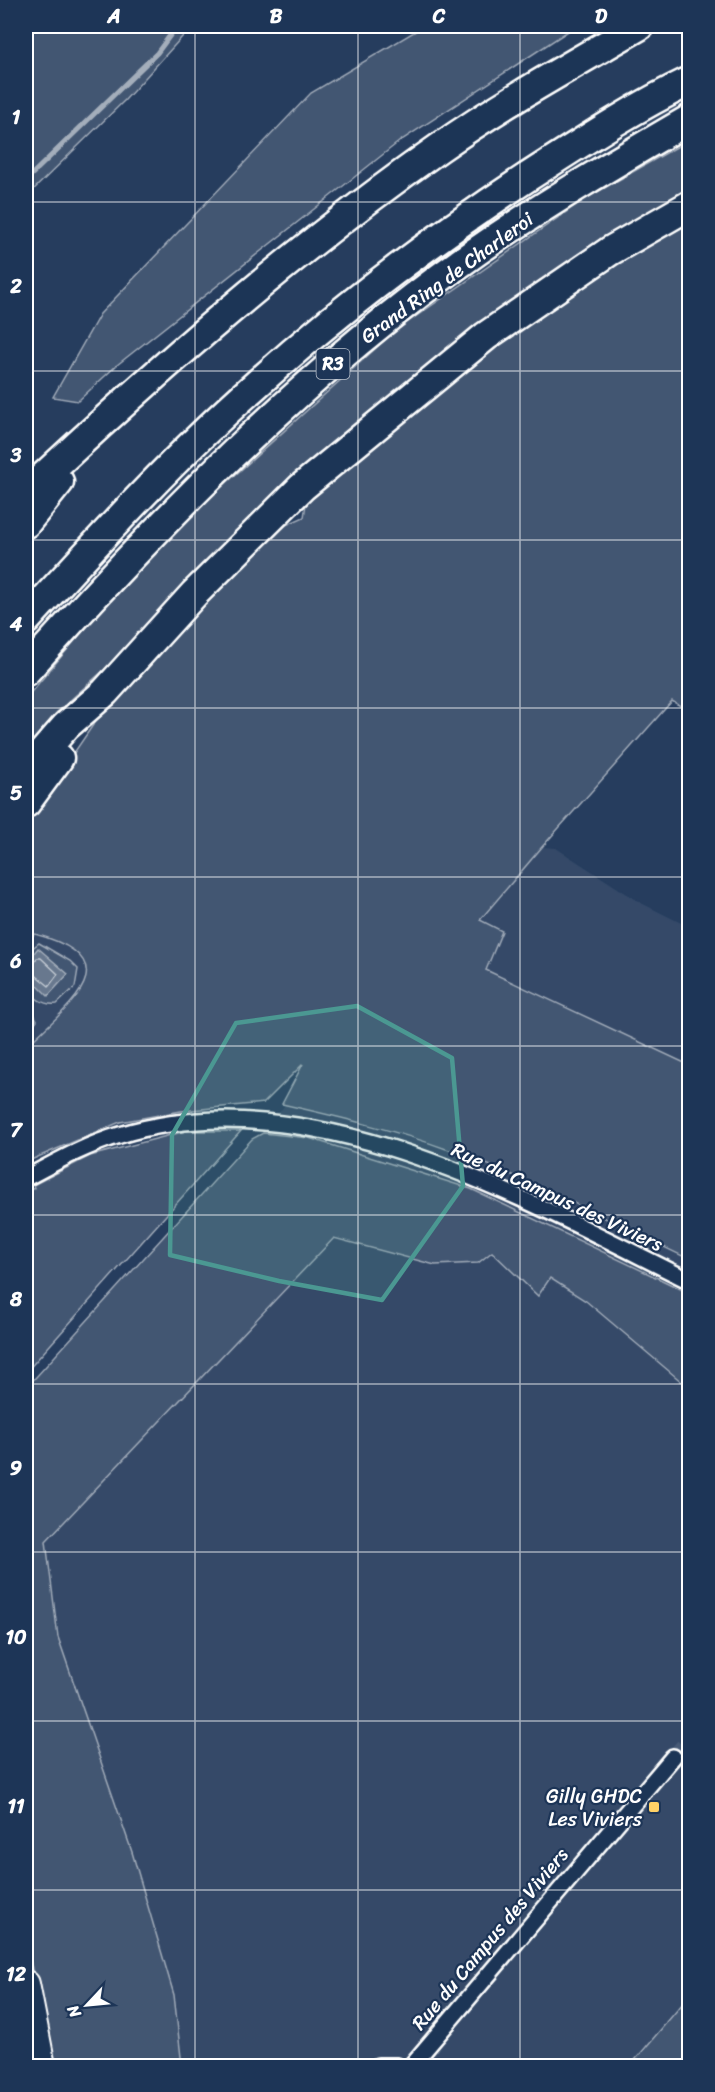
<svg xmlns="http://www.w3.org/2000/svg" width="715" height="2092" font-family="Sriracha,sans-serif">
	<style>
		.built { fill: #344a68 }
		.green { fill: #425672; stroke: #a0aab8; stroke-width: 1.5 }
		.water { fill: #67788e; stroke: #a4aebb; stroke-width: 1.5 }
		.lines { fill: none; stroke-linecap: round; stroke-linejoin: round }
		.shore { stroke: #c2c9d2; stroke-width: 1.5 }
		.stream { stroke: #a4aebb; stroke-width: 5 }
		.minor-tunnel { stroke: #475a76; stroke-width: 15; stroke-dasharray: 15 8; stroke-linecap: butt }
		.minor-casing { stroke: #fff; stroke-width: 20 }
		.trunk-casing { stroke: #fff; stroke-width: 30 }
		.motorway-casing { stroke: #fff; stroke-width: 33 }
		.minor { stroke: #1d3557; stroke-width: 15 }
		.trunk { stroke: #1d3557; stroke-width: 26 }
		.motorway { stroke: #1d3557; stroke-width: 28 }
		.marked { fill: #4b9892; fill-opacity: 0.2; stroke: #4b9892; stroke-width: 4.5; stroke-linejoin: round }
		.grid { fill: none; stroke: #fff; stroke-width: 1.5; stroke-opacity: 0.55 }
		.poi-dot { fill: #ffd166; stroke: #1d3557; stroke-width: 2 }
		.labels { text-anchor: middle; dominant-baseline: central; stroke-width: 4.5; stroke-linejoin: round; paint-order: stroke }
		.shield { fill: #1d3557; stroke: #bbc2cd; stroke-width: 1.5 }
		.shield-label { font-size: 18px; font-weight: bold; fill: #fff }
		.street-label { font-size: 20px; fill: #fff; stroke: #1d3557 }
		.poi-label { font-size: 20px; fill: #fff; stroke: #1d3557; text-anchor: end }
		.neatline { fill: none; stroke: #fff; stroke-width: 2 }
		.grid-label { font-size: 20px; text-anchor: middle; font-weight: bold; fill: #fff }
	</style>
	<rect width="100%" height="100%" fill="#263d5e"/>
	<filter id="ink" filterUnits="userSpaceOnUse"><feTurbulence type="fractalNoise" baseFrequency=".0167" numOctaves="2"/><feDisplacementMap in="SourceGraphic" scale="12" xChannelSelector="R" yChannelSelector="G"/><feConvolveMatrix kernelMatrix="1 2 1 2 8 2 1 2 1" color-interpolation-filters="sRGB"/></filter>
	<g filter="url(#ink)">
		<g class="built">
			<path d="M542 847 556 848 641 903 689 927V1079L482 980 501 932 480 921Z"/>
			<path d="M35 934 62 943 77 952 86 965V978L81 994 26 1047V1035L34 1027V1011L26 999V940Z"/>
			<path d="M285 1105 382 1128 449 1150 513 1175 689 1259V1996L630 2066H53L26 1941V1388L252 1139 263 1133Z"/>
		</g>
		<g class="green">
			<path d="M26 26H192L125 100 26 197Z"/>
			<path d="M424 26H576L400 141 117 365 78 401 53 397 100 314 311 93Z"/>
			<path d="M689 140V196L529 289 57 712 26 748V698L152 550 395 331 585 199Z"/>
			<path d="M689 220V711L672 701 542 847 480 920 502 931 486 970 689 1065V1259C610 1222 532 1179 449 1150 395 1130 339 1117 282 1104L303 1064 264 1103 181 1111 120 1122 26 1162V1047C67 1006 134 961 35 934L26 940V823L106 706 191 608 286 525 304 517 306 504 323 484 546 305Z"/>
			<path d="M39 943 70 961 78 969 75 987 57 1004C44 1006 30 997 26 984 23 976 26 962 26 953Z"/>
			<path d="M26 999 37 1020 26 1035Z"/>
			<path d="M186 1131H241L26 1372V1249L30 1224 27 1192 34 1188 33 1185 90 1156Z"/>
			<path d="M263 1133 309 1138 471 1189 689 1293V1388L586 1301 550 1278 538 1296 492 1252 478 1263 435 1265 334 1238 46 1541 58 1637 132 1852 174 1995 182 2066H53L26 1941V1388L252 1139Z"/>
			<path d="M689 1996V2066H630Z"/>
		</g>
		<path class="water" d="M38 948 68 974 48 996 26 974V963Z"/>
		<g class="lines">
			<path class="shore" d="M37 958H41L58 974 49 986 28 969Z"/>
			<g class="stream">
				<path d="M26 180 157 53 177 26"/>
				<path d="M26 898 29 895"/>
			</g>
			<path class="minor-tunnel" d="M673 1757 690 1738"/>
			<g class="minor-casing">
				<g id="minor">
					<path d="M26 1178C56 1162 86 1145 120 1135 310 1077 524 1199 690 1281"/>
					<path d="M378 2066H397"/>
					<path d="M411 2066 673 1757"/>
				</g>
			</g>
			<g class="trunk-casing">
				<path id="trunk" d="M26 1984 42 2066"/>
			</g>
			<g class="motorway-casing">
				<g id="motorway">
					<path d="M26 493C156 371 292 251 439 148 503 103 572 65 639 26"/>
					<path d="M26 523 59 482"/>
					<path d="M26 620C100 539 174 457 257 384 341 308 432 240 526 178 579 144 633 108 690 81"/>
					<path d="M26 671C163 518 308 369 477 251 546 203 618 161 690 119"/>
					<path d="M26 772 66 726 105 692 194 594 302 487 486 336 610 251 690 205"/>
					<path d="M26 803 59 758"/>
				</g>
			</g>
			<use href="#minor" class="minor"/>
			<use href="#trunk" class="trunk"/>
			<use href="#motorway" class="motorway"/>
		</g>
	</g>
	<path class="marked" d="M357 1006 452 1058 463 1186 382 1300 279 1281 170 1255 172 1135 236 1023Z"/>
	<path class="grid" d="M195 26V2066M358 26V2066M520 26V2066M26 202H690M26 371H690M26 540H690M26 708H690M26 877H690M26 1046H690M26 1215H690M26 1384H690M26 1552H690M26 1721H690M26 1890H690"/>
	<rect class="poi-dot" x="648" y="1801" width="12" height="12" rx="3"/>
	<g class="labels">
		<rect class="shield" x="316.5" y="349" width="33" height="30" rx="4.5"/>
		<g class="shield-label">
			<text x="333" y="364">R3</text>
		</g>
		<g class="street-label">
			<text transform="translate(447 278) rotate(-36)">Grand Ring de Charleroi</text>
			<text transform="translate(557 1197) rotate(25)">Rue du Campus des Viviers</text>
			<text transform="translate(490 1939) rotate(-50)">Rue du Campus des Viviers</text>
		</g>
		<g class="poi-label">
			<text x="642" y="1796">Gilly GHDC<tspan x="642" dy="23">Les Viviers</tspan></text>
		</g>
	</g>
	<rect width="715" height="2092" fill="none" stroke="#1d3557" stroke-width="66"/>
	<g transform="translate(87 2005) rotate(244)" stroke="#1d3557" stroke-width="4.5" paint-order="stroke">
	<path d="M0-4.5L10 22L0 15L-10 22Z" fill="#ffffff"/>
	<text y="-9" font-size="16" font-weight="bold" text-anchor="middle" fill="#ffffff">N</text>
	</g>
	<rect x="33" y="33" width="649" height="2026" class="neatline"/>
	<g class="grid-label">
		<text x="114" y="23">A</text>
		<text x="276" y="23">B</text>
		<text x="439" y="23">C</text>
		<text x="601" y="23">D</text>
		<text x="16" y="124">1</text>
		<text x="16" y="293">2</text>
		<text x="16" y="462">3</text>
		<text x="16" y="631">4</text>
		<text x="16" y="800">5</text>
		<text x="16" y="968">6</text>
		<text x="16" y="1137">7</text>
		<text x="16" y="1306">8</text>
		<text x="16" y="1475">9</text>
		<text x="16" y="1644">10</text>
		<text x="16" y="1813">11</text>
		<text x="16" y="1981">12</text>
	</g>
</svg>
